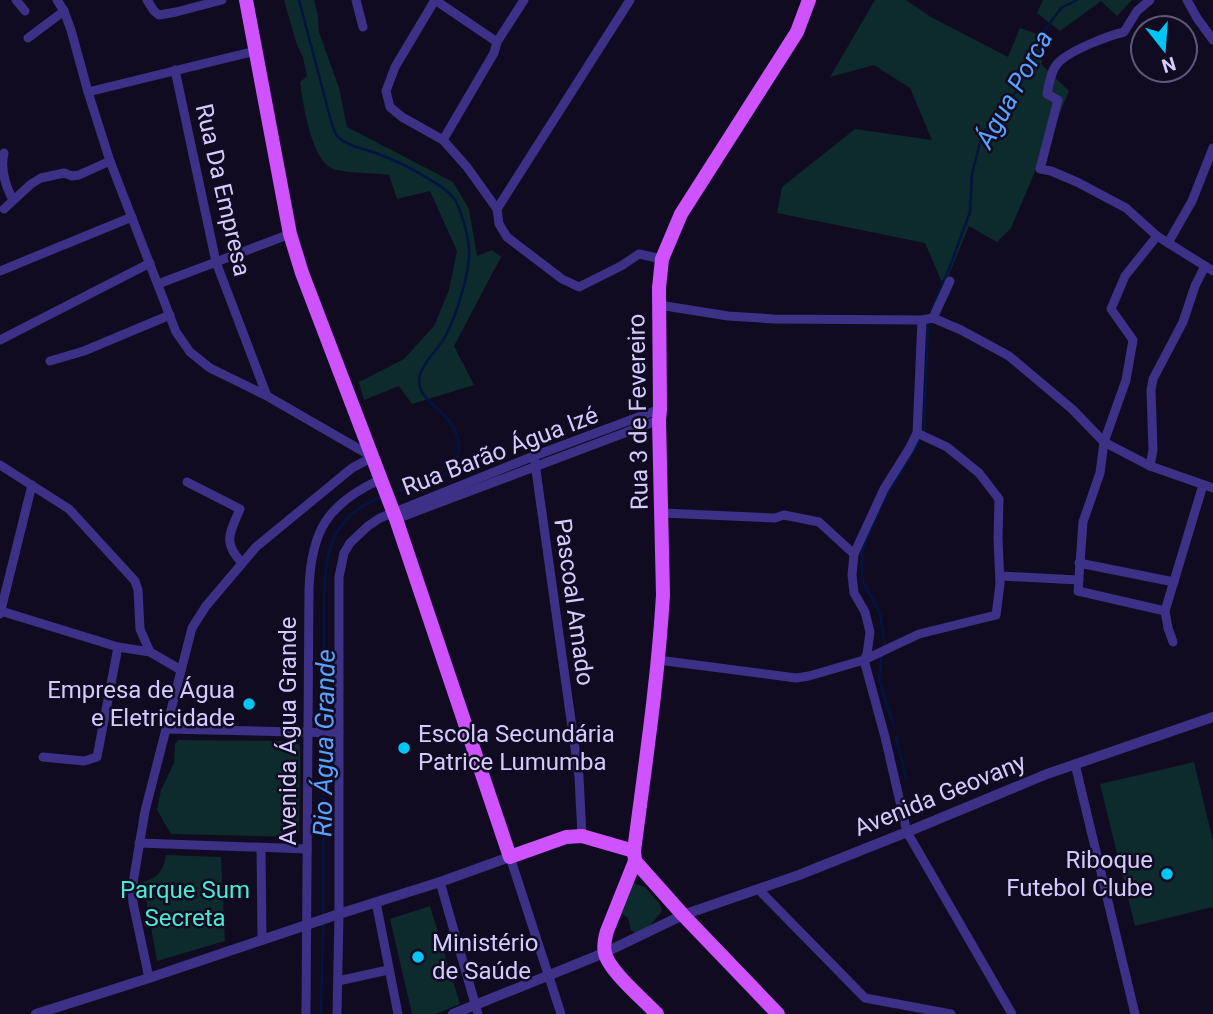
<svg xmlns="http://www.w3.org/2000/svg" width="1213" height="1014" font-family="Roboto,sans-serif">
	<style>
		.green { fill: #0d2a2c }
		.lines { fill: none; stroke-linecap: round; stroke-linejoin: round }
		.stream { stroke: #041441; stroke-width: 2.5 }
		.minor { stroke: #3c3186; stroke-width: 9 }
		.tertiary { stroke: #3c3186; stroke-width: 10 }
		.primary { stroke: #cf52ff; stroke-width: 14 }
		.poi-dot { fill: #00c6f6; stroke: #110b21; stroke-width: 2.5 }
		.labels { text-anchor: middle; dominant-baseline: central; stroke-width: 5; stroke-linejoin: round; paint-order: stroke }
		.street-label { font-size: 24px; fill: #d6cbff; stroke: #110b21 }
		.poi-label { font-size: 24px; fill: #d6cbff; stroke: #110b21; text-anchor: end }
		.park-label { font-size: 24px; fill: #4bebd3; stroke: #110b21 }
		.water-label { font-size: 26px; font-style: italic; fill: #59a2ff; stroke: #110b21 }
	</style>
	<rect width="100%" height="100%" fill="#110b21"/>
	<g class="green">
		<path d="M284 0H314L318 16 319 32 339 88 347 127 453 182 469 209 477 256 492 250 501 257 454 346 474 385 412 404 399 386 364 400 359 382 404 359 434 326 449 290 457 251 430 191 397 199 389 175C376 173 344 173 333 169 311 160 303 104 300 82L307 76 303 57 297 45Z"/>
		<path d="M875 0H906L931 17 1008 57 1020 28 1048 38 1041 64 1069 91 1011 228 997 242 969 226 945 284 941 280 925 243 777 213 782 187 855 129 932 140 910 88 874 65 830 77Z"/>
		<path d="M1043 0H1132L1117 16 1101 1 1060 31 1037 13Z"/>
		<path d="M178 740 295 741 300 746 299 833 294 837 171 834 157 810 161 790 174 763 175 744Z"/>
		<path d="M1194 762 1213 841V907L1135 926 1100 784Z"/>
		<path d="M166 855 221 857 225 941 157 961 143 882C158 878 164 870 166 855Z"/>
		<path d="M633 883 645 887 659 903 662 911 648 928 635 933 631 930 628 918 619 911Z"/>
		<path d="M430 906 460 1004 436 1014H412L390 919Z"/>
	</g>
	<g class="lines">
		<g class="stream">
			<path d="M299 0 331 121C333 126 334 132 337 136 348 147 367 149 381 155 399 162 449 186 456 202 462 213 468 236 469 248 471 270 456 316 446 335 439 349 424 360 420 375 415 393 432 403 443 414 463 434 466 459 441 477 423 490 421 492 398 490"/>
			<path d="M932 308 949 269 970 212 972 174 982 134 1016 92 1029 52 1061 8 1077 0"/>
			<path d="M924 431 928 325"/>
			<path d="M881 505 920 440"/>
			<path d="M880 510 862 551V580L880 613 885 645"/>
			<path d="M882 654 879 680 894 726"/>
			<path d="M896 737 906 778"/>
			<path d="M323 917 324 604C325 553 329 518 381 497"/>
			<path d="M321 1014 323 924"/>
		</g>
		<g class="minor">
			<path d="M16 0 25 11"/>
			<path d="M57 0 64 11 71 30 88 92 110 161 176 332 190 352 210 368 267 396 371 456"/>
			<path d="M147 0 154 11 159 15 176 12 222 0"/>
			<path d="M356 0 363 27"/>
			<path d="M435 0 497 42 494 53 443 140 467 167 497 209"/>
			<path d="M435 0 395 67 386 91 390 107 402 117 443 140"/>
			<path d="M630 0 497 209 499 224 507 237 562 279 579 287 621 266 639 254 662 259"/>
			<path d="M1150 0 1137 11 1124 32C1107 36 1069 51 1058 63 1051 70 1049 84 1047 94L1058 100 1040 169 1051 171 1077 182 1126 208 1157 236 1213 271"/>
			<path d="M1187 0 1197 18 1213 40"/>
			<path d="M28 38 64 11"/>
			<path d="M497 42 524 0"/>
			<path d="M175 70 216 262 267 396"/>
			<path d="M88 92 255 51"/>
			<path d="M4 153C0 170 5 185 13 200"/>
			<path d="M4 209 31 184 41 178 64 173 72 176 79 175 110 161"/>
			<path d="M1157 236 1125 276 1111 309 1133 340 1126 380 1104 442 1100 473 1083 522 1078 591 1165 611"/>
			<path d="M1168 243 1192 201 1213 148"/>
			<path d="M0 271 132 217"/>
			<path d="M158 284 290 234"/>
			<path d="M659 305 728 316 774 319 922 320 933 318 961 330 1009 356 1072 409 1104 442 1150 466 1213 488"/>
			<path d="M933 318 950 281"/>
			<path d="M922 320 917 433 909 449 884 489 854 554 852 575 854 593 865 612 870 632 867 654 864 660 885 737 907 832 1012 1014"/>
			<path d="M0 340 150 263"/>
			<path d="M50 361 84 351 170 315"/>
			<path d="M534 456 579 777 582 836"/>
			<path d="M0 465 69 509 135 581 138 590 140 629 150 652"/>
			<path d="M1150 466 1153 450 1151 390 1153 379 1183 322 1195 286 1205 266"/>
			<path d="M187 482 240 509C230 533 222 542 242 563"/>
			<path d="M662 513 775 518 784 515 819 522 854 554"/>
			<path d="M396 519 659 420"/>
			<path d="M1079 563 1174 582"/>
			<path d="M1000 576 1079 580"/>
			<path d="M1 611 118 647 150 652 181 670"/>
			<path d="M0 614 32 485"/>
			<path d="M1173 642 1168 628 1165 611 1203 485"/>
			<path d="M658 660 796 678 809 676 864 660 919 634 996 615 1000 584 998 538 999 499 979 473 947 447 917 433"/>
			<path d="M166 729 339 733"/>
			<path d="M43 757 84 761 97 757 118 647"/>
			<path d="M1075 764 1135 1014"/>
			<path d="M139 843 307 849"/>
			<path d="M261 848 262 940"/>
			<path d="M510 857 561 1014"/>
			<path d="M440 882 478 1014"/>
			<path d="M759 890 865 998 951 1014"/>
			<path d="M376 902 398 1014"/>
			<path d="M149 978 133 903 132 889 145 811 192 628 206 606 256 547 352 468 373 457"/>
			<path d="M338 981 388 970"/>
			<path d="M306 1014 309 589C311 531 327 504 381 479"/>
			<path d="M337 1014 339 914V577L344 553 350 543 368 526 380 518 534 456 660 409"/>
		</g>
		<g class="tertiary">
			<path d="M36 1014 149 978 339 914 440 882 510 857"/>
			<path d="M453 1014 604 953 683 915 799 875 907 832 1047 774 1213 717"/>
		</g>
		<g class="primary">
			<path d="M246 0 290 234 302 273 396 519 510 857 566 837 582 836 634 851"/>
			<path d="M635 861 683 915 778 1014"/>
			<path d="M657 1014C645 1001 608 970 605 953 603 946 605 938 607 931L635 861 634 851C645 766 658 680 663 595L659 420 660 409 659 288 662 259 681 214 797 32 809 0"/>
		</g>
	</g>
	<g class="poi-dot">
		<circle cx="249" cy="704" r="7"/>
		<circle cx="404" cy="748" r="7"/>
		<circle cx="1167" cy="874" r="7"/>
		<circle cx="418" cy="957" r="7"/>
	</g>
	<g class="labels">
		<g class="street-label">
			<text transform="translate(223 190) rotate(77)">Rua Da Empresa</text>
			<text transform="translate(638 412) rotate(-91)">Rua 3 de Fevereiro</text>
			<text transform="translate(500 451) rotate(-21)">Rua Barão Água Izé</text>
			<text transform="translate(574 602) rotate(82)">Pascoal Amado</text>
			<text transform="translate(288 731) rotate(-90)">Avenida Água Grande</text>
			<text transform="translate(940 795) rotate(-22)">Avenida Geovany</text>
		</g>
		<g class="poi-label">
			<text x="235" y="690">Empresa de Água<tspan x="235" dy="28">e Eletricidade</tspan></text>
			<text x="418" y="734" text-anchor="start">Escola Secundária<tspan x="418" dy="28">Patrice Lumumba</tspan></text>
			<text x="1153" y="860">Riboque<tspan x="1153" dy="28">Futebol Clube</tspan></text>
			<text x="432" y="943" text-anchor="start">Ministério<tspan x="432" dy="28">de Saúde</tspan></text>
		</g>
		<g class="park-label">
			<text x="185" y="890">Parque Sum<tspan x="185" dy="28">Secreta</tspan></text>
		</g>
		<g class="water-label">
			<text transform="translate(1014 89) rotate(-61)">Água Porca</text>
			<text transform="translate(324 743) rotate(-89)">Rio Água Grande</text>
		</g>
	</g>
	<g transform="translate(1164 49) rotate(163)"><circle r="33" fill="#110b21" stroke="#60587a" stroke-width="2"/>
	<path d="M0-5L12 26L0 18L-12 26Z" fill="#00c6f6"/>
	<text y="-10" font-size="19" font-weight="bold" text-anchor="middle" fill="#d6cbff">N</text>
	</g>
</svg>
